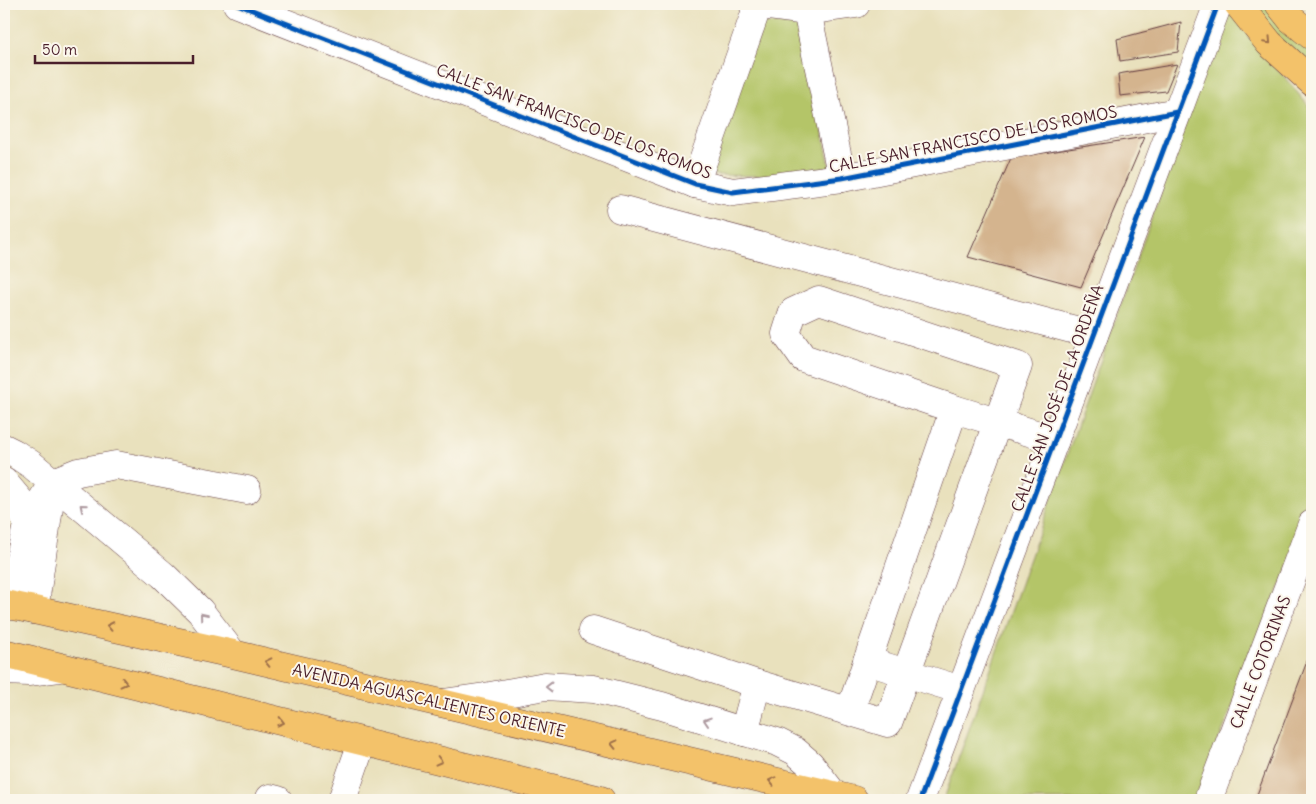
<svg xmlns="http://www.w3.org/2000/svg" width="1316" height="804" font-family="Delius,sans-serif">
	<style>
		.green { fill: #b4c568; stroke: #7f724a }
		.building { fill: #d4b48e }
		.lines { fill: none; stroke-linecap: round; stroke-linejoin: round }
		.minor-casing { stroke: #623c41; stroke-width: 29 }
		.major-casing { stroke: #623c41; stroke-width: 29 }
		.minor { stroke: #fff; stroke-width: 28 }
		.major { stroke: #f3c26a; stroke-width: 28 }
		.cycleway-casing { stroke: #fbf7ec; stroke-width: 8 }
		.cycleway { stroke: #0057b8; stroke-width: 5 }
		.oneway { stroke: #9e704a }
		.oneway2 { stroke: #ae9aa0 }
		.labels { text-anchor: middle; dominant-baseline: central; stroke-width: 4; stroke-linejoin: round; paint-order: stroke }
		.street-label { font-size: 16px; fill: #4a1f2b; stroke: #fbf7ec }
	</style>
	<rect width="100%" height="100%" fill="#fbf7ec"/>
	<filter id="ink" filterUnits="userSpaceOnUse"><feTurbulence type="fractalNoise" baseFrequency=".02" numOctaves="2"/><feDisplacementMap in="SourceGraphic" scale="10" xChannelSelector="R" yChannelSelector="G"/><feConvolveMatrix kernelMatrix="1 2 1 2 8 2 1 2 1" color-interpolation-filters="sRGB"/></filter>
	<filter id="wash" filterUnits="userSpaceOnUse"><feTurbulence type="fractalNoise" baseFrequency=".0096" numOctaves="4" result="noise"/><feDisplacementMap in="SourceGraphic" scale="20" xChannelSelector="R" yChannelSelector="G"/><feGaussianBlur stdDeviation="1.12" result="paint"/><feColorMatrix in="noise" values="0 0 0 0 0 0 0 0 0 0 0 0 0 0 0 0 0 1.4 0 .05"/><feComposite in="paint" operator="in"/></filter>
	<g filter="url(#wash)">
		<rect width="100%" height="100%" fill="#e9e1bd"/>
		<g class="green">
			<path d="M1244 4H1270L1312 47V71Z"/>
			<path d="M1229 11 1312 110V507L1195 800H949L944 799 1220 27Z"/>
			<path d="M760 23 801 25 830 167 769 176 710 175Z"/>
		</g>
		<g id="blocks">
			<g class="building">
				<path d="M1181 22 1178 52 1120 61 1117 39Z"/>
				<path d="M1177 64 1166 91 1120 96 1118 74Z"/>
				<path d="M1145 137 1081 287 968 257 1011 158Z"/>
				<path d="M1312 648V800H1255Z"/>
			</g>
		</g>
	</g>
	<g filter="url(#ink)">
		<use href="#blocks" fill-opacity="0" stroke="#623c41" stroke-width="1"/>
		<g class="lines">
			<g class="minor-casing">
				<g id="minor">
					<path d="M237 4 695 184 733 192 842 178 1177 112"/>
					<path d="M753 4 807 11 856 4"/>
					<path d="M807 11 842 178"/>
					<path d="M695 184 758 5"/>
					<path d="M620 209 1094 335"/>
					<path d="M4 448 14 453 32 465 163 575 200 611 233 654"/>
					<path d="M4 482 20 501 27 525 10 606"/>
					<path d="M27 525 53 482 78 472 116 465 247 490"/>
					<path d="M34 610 51 493"/>
					<path d="M593 630 757 684 888 723 1018 366 819 300 793 312 786 334 803 358 954 409 1055 440"/>
					<path d="M867 661 961 690"/>
					<path d="M4 671 28 672 59 668"/>
					<path d="M443 703 485 697 545 686 594 689 662 706 777 742 795 751 810 764 835 796"/>
					<path d="M850 711 954 409"/>
					<path d="M744 732 757 684"/>
					<path d="M270 798 278 800"/>
					<path d="M342 800 362 742"/>
					<path d="M920 800 1218 4"/>
					<path d="M1208 800 1312 524"/>
				</g>
			</g>
			<g class="major-casing">
				<g id="major">
					<path d="M1238 4 1269 43 1312 82"/>
					<path d="M1279 4 1291 19 1312 36"/>
					<path d="M4 604 34 610 233 654 854 800"/>
					<path d="M4 653 601 800"/>
				</g>
			</g>
			<use href="#minor" class="minor"/>
			<use href="#major" class="major"/>
			<g class="cycleway-casing">
				<g id="cycleway">
					<path d="M237 4 695 184 733 192 842 178 1177 112"/>
					<path d="M920 800 1218 4"/>
				</g>
			</g>
			<use href="#cycleway" class="cycleway"/>
		</g>
		<defs><path id="oneway-chevron" d="M-2-3.5L2.5 0L-2 3.5" fill="none" stroke-width="1.6" stroke-linecap="round" stroke-linejoin="round" transform="scale(1.25)"/></defs>
		<g class="oneway">
			<use href="#oneway-chevron" transform="translate(1268 41) rotate(47)"/>
			<use href="#oneway-chevron" transform="translate(110 626) rotate(-168)"/>
			<use href="#oneway-chevron" transform="translate(268 662) rotate(-167)"/>
			<use href="#oneway-chevron" transform="translate(124 683) rotate(14)"/>
			<use href="#oneway-chevron" transform="translate(281 722) rotate(14)"/>
			<use href="#oneway-chevron" transform="translate(614 744) rotate(-167)"/>
			<use href="#oneway-chevron" transform="translate(439 761) rotate(14)"/>
			<use href="#oneway-chevron" transform="translate(772 781) rotate(-167)"/>
		</g>
		<g class="oneway2">
			<use href="#oneway-chevron" transform="translate(83 507) rotate(-140)"/>
			<use href="#oneway-chevron" transform="translate(203 616) rotate(-130)"/>
			<use href="#oneway-chevron" transform="translate(549 687) rotate(-180)"/>
			<use href="#oneway-chevron" transform="translate(707 721) rotate(-162)"/>
		</g>
	</g>
	<g class="labels">
		<g class="street-label">
			<text transform="translate(574 121) rotate(21)">CALLE SAN FRANCISCO DE LOS ROMOS</text>
			<text transform="translate(973 139) rotate(-11)">CALLE SAN FRANCISCO DE LOS ROMOS</text>
			<text transform="translate(1057 398) rotate(-70)">CALLE SAN JOSÉ DE LA ORDEÑA</text>
			<text transform="translate(1260 662) rotate(-69)">CALLE COTORINAS</text>
			<text transform="translate(429 700) rotate(13)">AVENIDA AGUASCALIENTES ORIENTE</text>
		</g>
	</g>
	<rect width="1316" height="804" fill="none" stroke="#fbf7ec" stroke-width="20"/>
	<path d="M35 55v8h158v-8" fill="none" stroke="#4a1f2b" stroke-width="2.5"/>
	<text x="42" y="55" font-size="15" fill="#4a1f2b" stroke="#fbf7ec" stroke-width="4" paint-order="stroke">50 m</text>
</svg>
